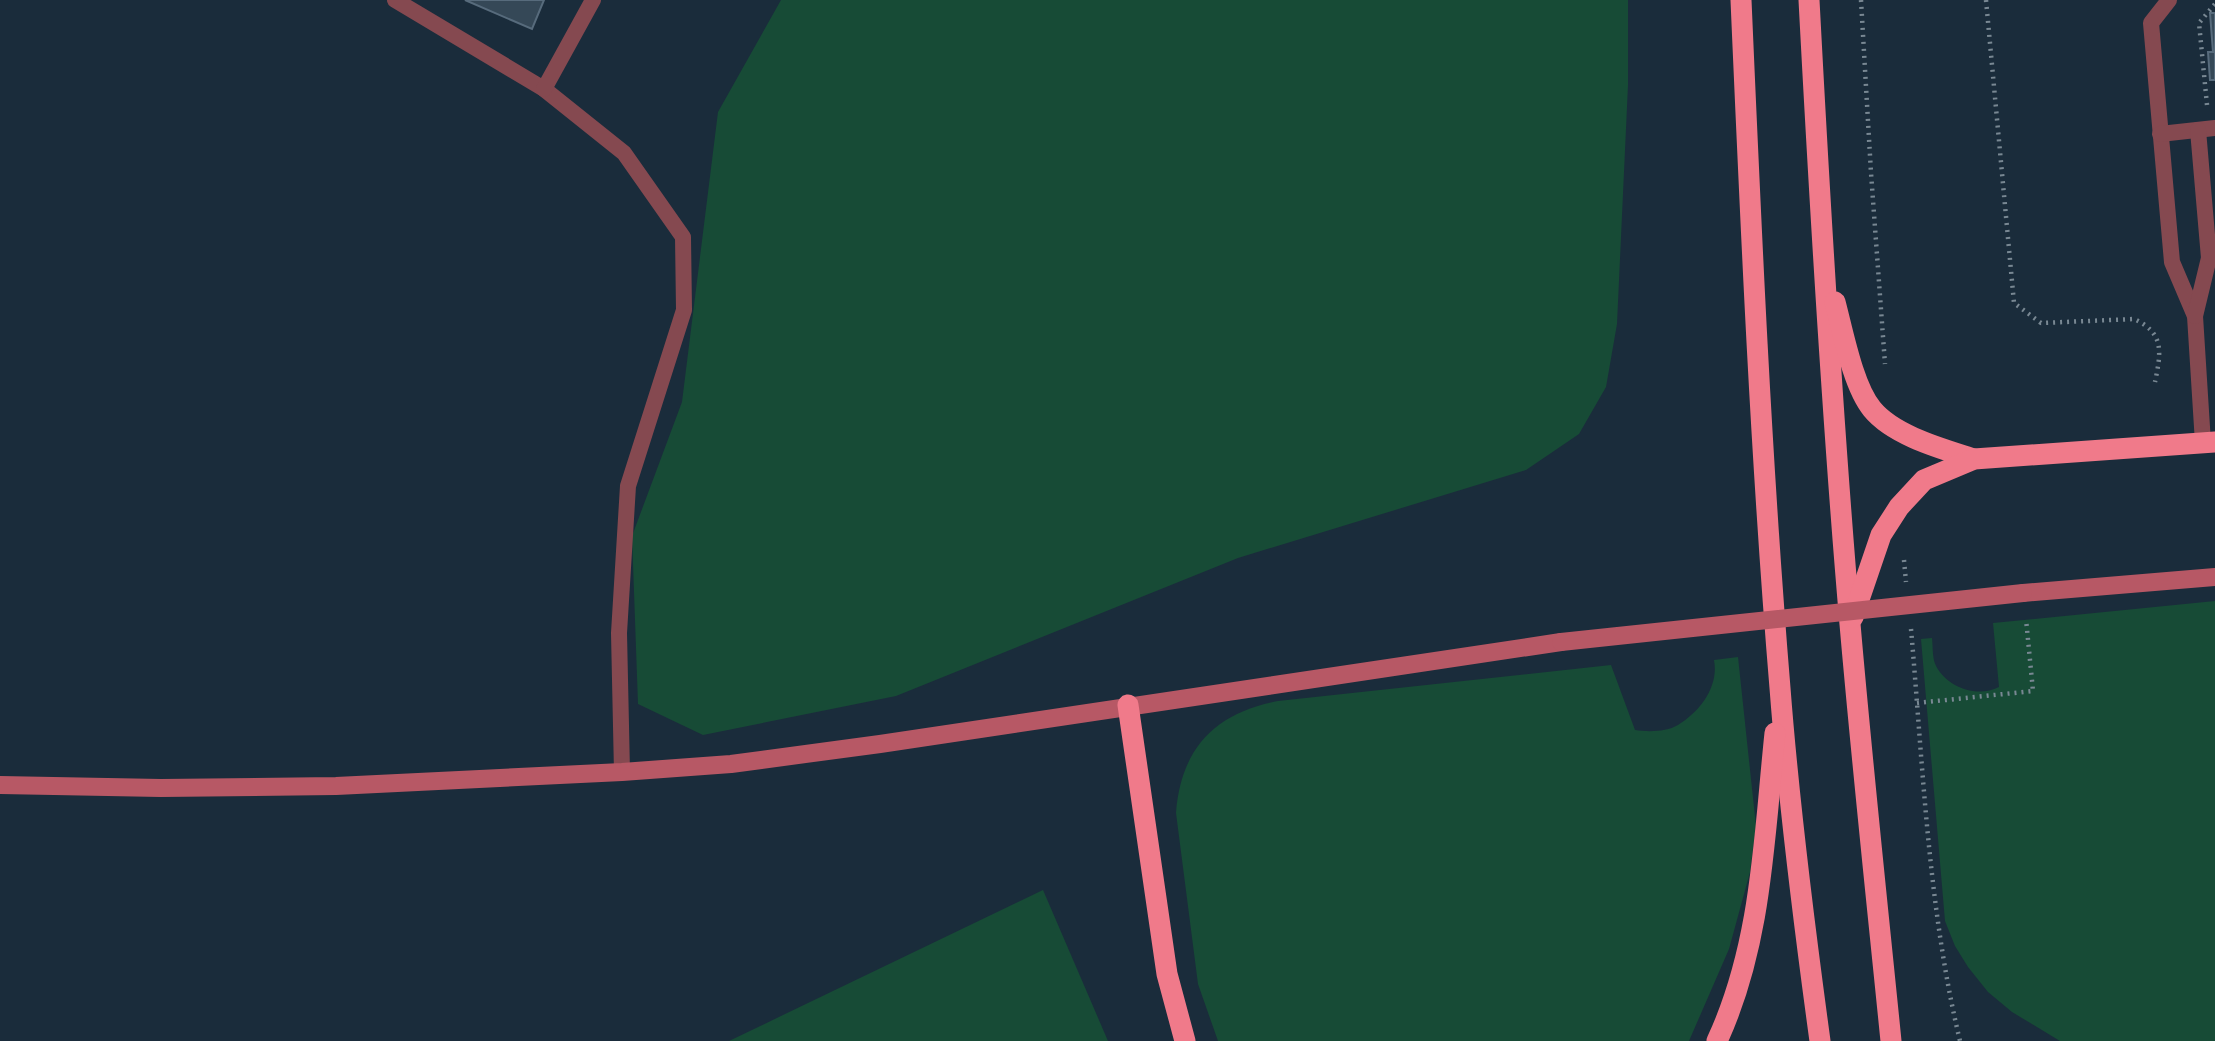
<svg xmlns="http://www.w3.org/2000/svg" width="2215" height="1041" font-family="Mulish,sans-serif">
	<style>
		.green { fill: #174b36 }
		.building { fill: #354857; stroke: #576b7c; stroke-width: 2 }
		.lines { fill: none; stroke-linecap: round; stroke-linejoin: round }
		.path { stroke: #798893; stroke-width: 4.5; stroke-dasharray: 2 5; stroke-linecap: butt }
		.lane { stroke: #854950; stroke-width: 16 }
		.secondary { stroke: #b75865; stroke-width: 18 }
		.highway { stroke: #f07a8a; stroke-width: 21 }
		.secondary-bridge { stroke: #b75865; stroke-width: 18 }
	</style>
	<rect width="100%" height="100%" fill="#1a2c3b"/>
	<g class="green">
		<path d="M781 0H1628V85L1617 324 1606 387 1579 434 1526 470 1238 558 896 696 703 735 638 704 632 536 682 402 718 112Z"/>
		<path d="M2215 601V1041H2060L2012 1012 1988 992 1968 967 1955 946 1945 921 1921 639 1932 638C1933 646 1932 658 1936 666 1948 688 1977 698 1999 687L1993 623Z"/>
		<path d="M1738 657 1756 826 1750 872 1729 949 1689 1041H1218L1198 984 1176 813C1181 748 1215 713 1278 701L1611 665 1635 730C1648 732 1666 732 1678 725 1701 711 1719 686 1714 660Z"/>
		<path d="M1043 890 1108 1041H729Z"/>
	</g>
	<g class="building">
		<path d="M465 0H544L532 29Z"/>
		<path d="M2210 13H2215V80H2210L2208 52H2213Z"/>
	</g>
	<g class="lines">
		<g class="path">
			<path d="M1861 0 1871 173 1885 364"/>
			<path d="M1986 0 2014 303 2041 323 2134 319C2165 333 2161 353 2155 382"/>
			<path d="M2207 105 2199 23 2215 4"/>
			<path d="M1904 560 1906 582"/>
			<path d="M1911 629C1923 765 1928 908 1960 1041"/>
			<path d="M1917 703 2033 691 2026 619"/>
		</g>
		<g class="lane">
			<path d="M395 0 544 89 624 153 683 237 684 310 628 486 619 633 622 772"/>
			<path d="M2169 0 2151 23 2172 262 2195 316 2203 443"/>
			<path d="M544 89 593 0"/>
			<path d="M2160 134 2215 128"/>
			<path d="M2195 316 2209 258 2198 130"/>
		</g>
		<g class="secondary">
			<path d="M2023 593 2215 577"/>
			<path d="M0 785 161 788 336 786 622 772 731 764 880 744 1561 642"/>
		</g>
		<g class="highway">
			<path d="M1741 0C1751 230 1761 459 1780 688 1789 806 1804 924 1820 1041"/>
			<path d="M1809 0C1820 208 1832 416 1850 624 1862 763 1877 902 1891 1041"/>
			<path d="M1835 302C1843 332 1853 386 1872 409 1894 436 1943 449 1974 459"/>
			<path d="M1853 617 1881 535 1899 507 1924 480 1974 459 2215 442"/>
			<path d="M1128 705 1167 974 1185 1041"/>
			<path d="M1717 1041C1762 944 1764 837 1775 733"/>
		</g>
		<path class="secondary-bridge" d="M1561 642 2023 593"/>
	</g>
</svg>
